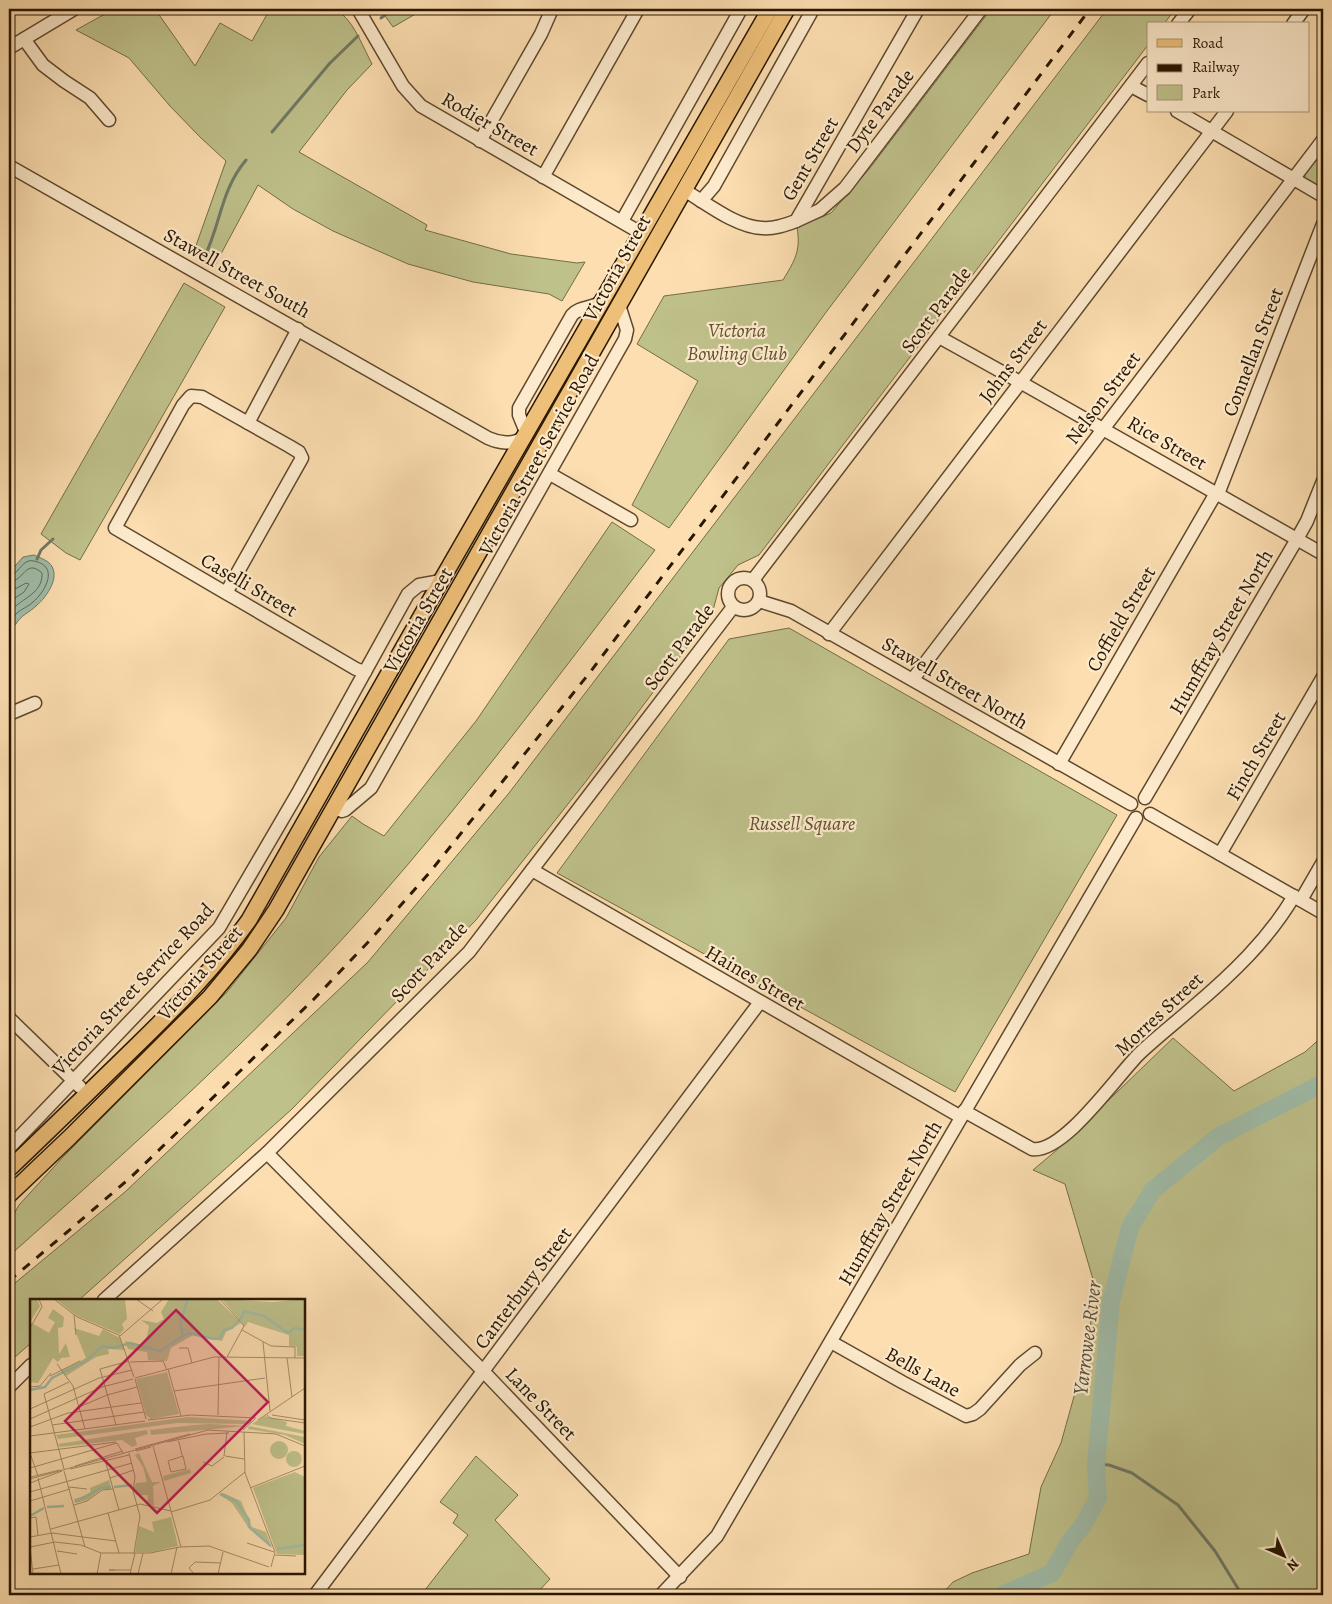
<svg xmlns="http://www.w3.org/2000/svg" width="1332" height="1604" font-family="Alegreya,serif">
	<style>
		.green { fill: #bfc18b; stroke: #746c46 }
		.water { fill: #a0bca8; stroke: #707a66 }
		.lines { fill: none; stroke-linecap: round; stroke-linejoin: round }
		.shore { stroke: #646a55; stroke-width: 1 }
		.stream { stroke: #707a66; stroke-width: 3 }
		.river { stroke: #a0bca8; stroke-width: 18 }
		.minor-casing { stroke: #5e492e; stroke-width: 15 }
		.major-casing { stroke: #291702; stroke-width: 18 }
		.minor { stroke: #fdeacc; stroke-width: 12 }
		.major { stroke: #eebf78; stroke-width: 15 }
		.rail { stroke: #291702; stroke-width: 3; stroke-dasharray: 9 9; stroke-linecap: butt }
		.labels { text-anchor: middle; dominant-baseline: central; stroke-width: 4.5; stroke-linejoin: round; paint-order: stroke }
		.street-label { font-size: 20px; fill: #291702; stroke: #fdeacc }
		.park-label { font-size: 20px; font-style: italic; fill: #5e5232; stroke: #fdeacc }
		.water-label { font-size: 21px; font-style: italic; fill: #53513c; stroke: #fdeacc }
		.inset-river { fill: none; stroke: #a0bca8; stroke-width: 2.5 }
		.inset-road { fill: none; stroke: #a88e6a; stroke-width: 1 }
		.view { fill: #c2185b; fill-opacity: 0.15; stroke: #c2185b; stroke-width: 2.5 }
		.inset-edge { fill: none; stroke: #291702; stroke-width: 2.5 }
	</style>
	<rect width="100%" height="100%" fill="#fcdeb0"/>
	<filter id="stains"><feTurbulence type="fractalNoise" baseFrequency=".004" numOctaves="4"/><feColorMatrix values="0 0 0 0 .2 0 0 0 0 .09 0 0 0 0 .02 0 0 0 .5 -.17"/></filter>
	<radialGradient id="worn" r=".72"><stop offset=".6" stop-color="#630" stop-opacity="0"/><stop offset="1" stop-color="#630" stop-opacity=".3"/></radialGradient>
	<g class="green">
		<path d="M114 9H155L195 66 220 23 252 41 270 9C285 9 331 5 342 14 355 25 364 49 372 64L347 90 299 152 427 225 425 230 511 254 577 263 585 262 562 301 549 294 473 282 408 264 333 231 293 209 258 185 215 265 193 254 226 161 200 137 170 106 129 58 76 30Z"/>
		<path d="M380 9H424L393 27Z"/>
		<path d="M991 9H1055L827 311 669 528 632 505 698 381 637 344 664 296 783 280C795 260 801 251 797 227L831 213 870 168Z"/>
		<path d="M1107 9H1175L1164 24H1148V45L759 555 738 565 719 588 712 614 587 780 476 920 292 1109 79 1300H31V1343L15 1357 9 1358V1288L125 1192 368 962 509 793Z"/>
		<path d="M1323 146V189L1306 180 1304 173Z"/>
		<path d="M184 283 225 307 80 560 66 553 41 534Z"/>
		<path d="M612 522 655 550C563 670 473 791 373 905 262 1031 135 1144 9 1256V1223L19 1205 63 1157 227 992 286 918 319 857 352 816 363 824 384 836 476 721Z"/>
		<path d="M789 628 1117 815 955 1092 557 873 729 639Z"/>
		<path d="M1323 1036V1595H941L953 1582 972 1573 1029 1554 1041 1487 1061 1443 1078 1382 1097 1293 1065 1184 1033 1170 1058 1149 1173 1038 1234 1091 1305 1052Z"/>
		<path d="M476 1456 518 1495 495 1520 550 1579 535 1595H421L468 1535 453 1523 458 1515 440 1502Z"/>
	</g>
	<path class="water" d="M34 555C38 557 44 559 48 562 63 574 47 597 36 606 29 613 21 615 16 624L9 627V573L23 557Z"/>
	<g class="lines">
		<g class="shore">
			<path d="M9 576C19 575 22 558 34 561 60 566 45 592 33 602 28 607 21 609 17 613 13 617 14 619 9 621"/>
			<path d="M9 582C25 581 25 558 42 573 43 596 18 598 9 614"/>
			<path d="M9 590 17 588 26 583 29 584 24 592 9 602"/>
		</g>
		<g class="stream">
			<path d="M381 18 393 9"/>
			<path d="M272 132 330 63 358 36"/>
			<path d="M203 260C221 225 220 191 246 160"/>
			<path d="M37 559 41 550 53 539"/>
			<path d="M1096 1464 1109 1465 1132 1473 1178 1505 1215 1551 1242 1595"/>
		</g>
		<path class="river" d="M1002 1595 1052 1573 1071 1540 1082 1527 1098 1498 1096 1464 1111 1302 1130 1227 1153 1190 1218 1137 1323 1083"/>
		<g class="minor-casing">
			<g id="minor">
				<path d="M358 9 403 86 421 106 641 233"/>
				<path d="M1178 24 1190 9"/>
				<path d="M1293 24 1304 9"/>
				<path d="M24 39 43 65 64 81 90 98 109 120"/>
				<path d="M9 48 74 9"/>
				<path d="M1131 86 1148 95"/>
				<path d="M1177 111 1323 196"/>
				<path d="M480 141 541 34 552 9"/>
				<path d="M9 166 488 438C499 443 513 445 523 438"/>
				<path d="M543 177 638 9"/>
				<path d="M684 190C706 203 736 227 762 228 774 229 785 225 796 221L918 9"/>
				<path d="M701 201 714 186 813 9"/>
				<path d="M622 221 741 9"/>
				<path d="M796 221 820 210 845 188 981 9"/>
				<path d="M939 337 1020 382 1323 554"/>
				<path d="M248 423 298 329"/>
				<path d="M526 432 519 415V408L572 315C580 306 592 309 601 302"/>
				<path d="M550 474 631 520"/>
				<path d="M1218 494 1323 224"/>
				<circle cx="744" cy="594" r="16"/>
				<path d="M753 580 1148 63"/>
				<path d="M226 593 302 458 299 452 289 446 202 397 191 396 183 405 115 528 226 593 240 601 356 669 365 672"/>
				<path d="M759 601 791 611 1131 804"/>
				<path d="M829 634 1227 111"/>
				<path d="M913 679 1323 140"/>
				<path d="M9 714 35 703"/>
				<path d="M1059 764 1216 493"/>
				<path d="M1145 798 1297 539 1307 521 1323 481"/>
				<path d="M335 808 342 811 345 810 371 788 625 339 627 330 619 305"/>
				<path d="M1150 814 1323 913"/>
				<path d="M1220 854 1323 677"/>
				<path d="M532 870 961 1117"/>
				<path d="M1301 900 1323 862"/>
				<path d="M9 1018 80 1087"/>
				<path d="M964 1111 1032 1149C1064 1154 1119 1073 1140 1053 1157 1037 1175 1023 1192 1008 1231 975 1268 940 1294 896"/>
				<path d="M9 1148 219 928 299 791 408 594 419 585 441 581"/>
				<path d="M267 1153 483 1371 680 1577"/>
				<path d="M104 1300 267 1153 469 952 733 607"/>
				<path d="M831 1342 902 1382 966 1416 973 1414 980 1409 1020 1365 1035 1353"/>
				<path d="M9 1387 31 1365"/>
				<path d="M315 1595 760 1002"/>
				<path d="M661 1595 717 1536 1136 818"/>
			</g>
		</g>
		<g class="major-casing">
			<g id="major">
				<path d="M9 1169C51 1129 93 1088 135 1047 176 1007 216 967 249 920L441 581 770 9"/>
				<path d="M9 1195 70 1137 210 997 249 950 276 910 787 9"/>
			</g>
		</g>
		<use href="#minor" class="minor"/>
		<use href="#major" class="major"/>
		<path class="rail" d="M9 1281 66 1233 131 1177 192 1118 314 999 371 939 430 872 591 671 1090 9"/>
	</g>
	<g class="labels">
		<g class="street-label">
			<text transform="translate(880 111) rotate(-53)">Dyte Parade</text>
			<text transform="translate(490 124) rotate(30)">Rodier Street</text>
			<text transform="translate(810 159) rotate(-60)">Gent Street</text>
			<text transform="translate(617 268) rotate(-61)">Victoria Street</text>
			<text transform="translate(237 273) rotate(29)">Stawell Street South</text>
			<text transform="translate(936 310) rotate(-53)">Scott Parade</text>
			<text transform="translate(1253 352) rotate(-69)">Connellan Street</text>
			<text transform="translate(1013 361) rotate(-53)">Johns Street</text>
			<text transform="translate(1103 398) rotate(-53)">Nelson Street</text>
			<text transform="translate(1167 443) rotate(30)">Rice Street</text>
			<text transform="translate(539 455) rotate(-61)">Victoria Street Service Road</text>
			<text transform="translate(249 585) rotate(30)">Caselli Street</text>
			<text transform="translate(1121 619) rotate(-60)">Coffield Street</text>
			<text transform="translate(418 620) rotate(-60)">Victoria Street</text>
			<text transform="translate(1221 632) rotate(-60)">Humffray Street North</text>
			<text transform="translate(679 647) rotate(-53)">Scott Parade</text>
			<text transform="translate(955 683) rotate(30)">Stawell Street North</text>
			<text transform="translate(1256 756) rotate(-60)">Finch Street</text>
			<text transform="translate(429 962) rotate(-47)">Scott Parade</text>
			<text transform="translate(200 973) rotate(-49)">Victoria Street</text>
			<text transform="translate(755 978) rotate(30)">Haines Street</text>
			<text transform="translate(133 989) rotate(-47)">Victoria Street Service Road</text>
			<text transform="translate(1159 1014) rotate(-43)">Morres Street</text>
			<text transform="translate(890 1203) rotate(-60)">Humffray Street North</text>
			<text transform="translate(523 1288) rotate(-53)">Canterbury Street</text>
			<text transform="translate(923 1372) rotate(29)">Bells Lane</text>
			<text transform="translate(541 1404) rotate(46)">Lane Street</text>
		</g>
		<g class="park-label">
			<text x="737" y="330">Victoria<tspan x="737" dy="23">Bowling Club</tspan></text>
			<text x="802" y="823">Russell Square</text>
		</g>
		<g class="water-label">
			<text transform="translate(1087 1338) rotate(-83)">Yarrowee River</text>
		</g>
	</g>
	<g transform="translate(30 1299)">
		<rect width="275" height="275" fill="#fcdeb0"/>
		<path d="M7 0 10 7 0 23V1ZM26 0H95L97 20 92 25 94 30 90 35 47 17ZM139 0H187L211 24 196 33 192 42 163 36 141 49 137 62 118 61 117 53 98 50 95 42 112 46 117 37 119 27 111 21 127 24 134 20 131 13ZM192 0 243 3 275 0V57H267V48L259 47V36L218 23 215 28ZM23 10 34 18 33 28 28 29 29 55 36 44 40 58 31 59 28 63 23 59 8 84 0 83V23L19 34 25 23 18 19ZM44 29 69 37 73 30 90 39 95 51 78 50 79 55 66 58 36 77 31 72 56 59ZM137 73 149 115 121 120 116 116 106 80ZM235 117 257 123 256 127 275 132V135L222 125ZM158 118 223 122 219 125 147 124 28 140 26 136ZM164 126 180 125 216 127 121 136 120 131ZM219 127 275 138V145L255 136 218 130ZM117 131 118 135 105 139 107 146 102 148 92 141 30 148 28 145ZM240 151a9 9 0 1 1 18 0a9 9 0 1 1-18 0ZM256 160a8 8 0 1 1 16 0a8 8 0 1 1-16 0ZM109 154 122 183H131L123 187 124 207 117 205 118 196H106L104 189 106 184 117 183 113 168 105 156ZM160 170 161 174 134 182 133 177ZM265 173 275 178V256H272L247 255 223 189ZM79 181 81 190H72L57 201 45 204 44 200 61 195 60 189ZM193 194 211 202 222 228 236 233 242 249 218 228 202 204 190 196ZM141 218 148 247 122 253H105L109 227 124 233 122 223Z" fill="#bfc18b"/>
		<path class="inset-river" d="M153 37 150 23 158 0M0 91 15 88 22 79 56 62 72 47 83 49 100 44 130 52 158 34 184 40 190 39 194 31 202 29 212 18 214 12 234 17 258 34 265 29 275 31M84 188 102 186M190 195 206 202 219 221V228L241 247M45 203 71 189 81 188M17 208 34 207M0 217 14 209M247 250 275 246"/>
		<path class="inset-road" d="M24 0 47 18 89 36 104 78M106 0 123 12M190 0 214 27 197 58M44 16 46 36M0 29 12 8 9 0M212 31 241 47 265 48V59M90 37 133 0M233 43 240 112M149 49H158L162 64M257 59 262 98M100 63 133 62 137 71M27 65 43 87 55 130M138 70 151 117M20 77 50 62M105 79 184 58 275 59M105 80 116 120M0 88 10 87 21 74M144 92 235 79M77 96 107 88M49 108 77 96M0 110 69 79 102 71M236 115 240 119 275 124M188 116 189 58M242 116 275 121M0 120 72 88 103 80M118 121 161 116 226 119M228 121 275 89M22 126 114 113M86 126 70 70 99 62M0 128 38 114 111 104M213 131 225 120M214 133 215 174 245 253 241 268M0 137 115 122M148 142 149 143 152 156 153 157 156 170 141 173 138 162 153 157M137 143 176 135 199 134M123 147 151 248M105 150 160 135M106 152 121 148M0 154 86 143M0 154 8 177M99 154 105 178 103 192 110 217 104 254M194 157 197 133M195 157 214 160M75 161 89 211M173 163 182 167 194 158M45 167 93 152M0 169 87 144 93 154M34 170 14 95 39 83M40 170 99 156M34 172 55 248M1 178 30 171M8 179 31 275M80 179 104 171M0 180 178 131 246 135 275 147M0 184 32 172M39 188 57 190M220 189 275 167M0 193 102 164M0 202 40 190M44 206 57 202 72 191 83 190M141 213 180 201 215 173M78 214 89 254M0 219 6 218 8 237M21 230 110 205 141 212M0 238 22 234 53 238M53 238 86 242M217 244 244 253M0 248 25 243 51 246 71 254H120L150 248 179 247 239 268M0 248 3 275M27 252 47 255M245 256 266 257M3 270 29 266M85 271H79H101M67 275 71 254M100 275 105 254M108 275 113 254M141 275 147 248M164 275 159 269 165 263 191 264M188 275 193 253"/>
		<path class="view" d="M146 11 238 103 127 214 35 122Z"/>
		<rect width="275" height="275" class="inset-edge"/>
	</g>
	<rect width="1332" height="1604" fill="none" stroke="#fcdeb0" stroke-width="30"/>
	<rect x="10" y="10" width="1312" height="1584" fill="none" stroke="#291702" stroke-width="2.5"/>
	<rect x="15" y="15" width="1302" height="1574" fill="none" stroke="#291702"/>
	<rect x="1147" y="22" width="162" height="90" fill="#fdeacc" stroke="#a8967b"/>
	<rect x="1157" y="39" width="25" height="8" fill="#eebf78" stroke="#a8967b"/>
	<text x="1192" y="48" font-size="15" fill="#291702">Road</text>
	<rect x="1157" y="64" width="25" height="8" fill="#291702" stroke="#a8967b"/>
	<text x="1192" y="72" font-size="15" fill="#291702">Railway</text>
	<rect x="1157" y="85" width="25" height="15" fill="#bfc18b" stroke="#a8967b"/>
	<text x="1192" y="98" font-size="15" fill="#291702">Park</text>
	<g transform="translate(1284 1556) rotate(135)" stroke="#fdeacc" stroke-width="4" paint-order="stroke">
	<path d="M0-4L9 19L0 12L-9 19Z" fill="#291702"/>
	<text y="-8" font-size="14" font-weight="bold" text-anchor="middle" fill="#291702">N</text>
	</g>
	<rect width="100%" height="100%" filter="url(#stains)"/>
	<rect width="100%" height="100%" fill="url(#worn)"/>
</svg>
